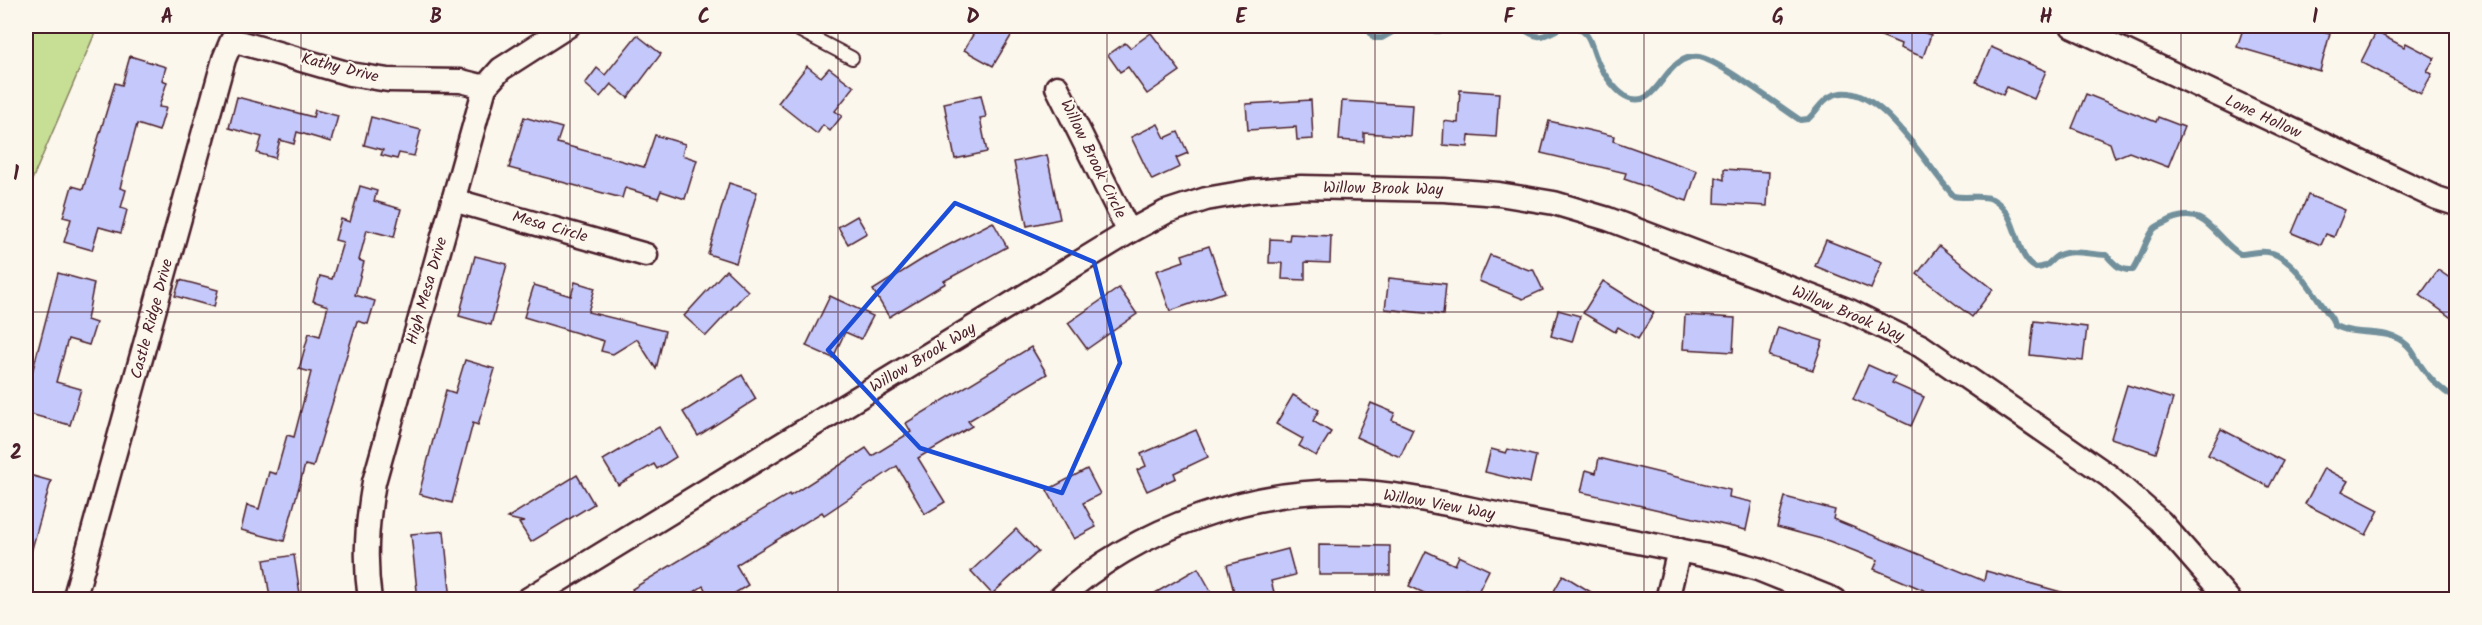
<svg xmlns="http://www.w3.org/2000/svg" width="2482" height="625" font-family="Kalam,sans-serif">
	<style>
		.green { fill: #c6df95; stroke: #887f60; stroke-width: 1.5 }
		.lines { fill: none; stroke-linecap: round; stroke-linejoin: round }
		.stream { stroke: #72909c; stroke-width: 6 }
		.building { fill: #c4c8fa; stroke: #4a1f2b; stroke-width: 1.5 }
		.service-casing { stroke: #4a1f2b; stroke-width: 16 }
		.minor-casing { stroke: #4a1f2b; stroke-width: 27 }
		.service { stroke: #fbf7ec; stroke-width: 12 }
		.minor { stroke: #fbf7ec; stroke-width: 22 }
		.marked { fill: none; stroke: #1d4ed8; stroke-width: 4.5; stroke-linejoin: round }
		.grid { fill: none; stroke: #4a1f2b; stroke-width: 1.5; stroke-opacity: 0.55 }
		.labels { text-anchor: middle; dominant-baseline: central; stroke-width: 4.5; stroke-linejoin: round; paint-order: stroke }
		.street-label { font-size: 16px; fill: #4a1f2b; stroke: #fbf7ec }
		.neatline { fill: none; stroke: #4a1f2b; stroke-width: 2 }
		.grid-label { font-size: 20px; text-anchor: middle; font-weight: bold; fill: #4a1f2b }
	</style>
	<rect width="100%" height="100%" fill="#fbf7ec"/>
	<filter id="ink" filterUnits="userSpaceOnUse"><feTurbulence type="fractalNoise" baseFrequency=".0167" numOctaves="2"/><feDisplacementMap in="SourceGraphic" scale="12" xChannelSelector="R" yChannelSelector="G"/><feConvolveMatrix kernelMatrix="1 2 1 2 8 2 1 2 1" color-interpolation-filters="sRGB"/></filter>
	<g filter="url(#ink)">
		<path class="green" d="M26 26H98L26 194Z"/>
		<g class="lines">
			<g class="stream">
				<path d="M1366 26 1374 38H1382L1403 26"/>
				<path d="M1429 26 1435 31H1442L1448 26"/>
				<path d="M1520 26C1540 43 1543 36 1564 26"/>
				<path d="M1572 26C1591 31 1590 44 1597 60 1601 71 1615 90 1625 96 1659 115 1662 53 1699 57 1718 60 1780 107 1800 120L1808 119C1816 112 1822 100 1831 96 1876 74 1929 171 1954 196 1966 199 1982 194 1992 199 2021 215 2013 257 2036 268 2049 267 2048 262 2057 256 2070 248 2091 255 2106 255 2115 264 2119 271 2133 270 2141 259 2147 236 2154 229 2157 225 2166 223 2170 220 2206 204 2215 239 2240 254 2251 254 2261 249 2272 253 2296 260 2317 299 2332 319L2334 325C2354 337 2383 328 2402 341 2411 347 2414 354 2419 363 2428 377 2442 391 2456 399"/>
			</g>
		</g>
		<g class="building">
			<path d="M978 26H1017L993 66 964 50Z"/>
			<path d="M1857 26H1905L1931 35 1923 57 1900 48 1901 44Z"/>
			<path d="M2244 26H2303L2330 33 2320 71 2237 47Z"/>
			<path d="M2376 32 2404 47 2406 43 2435 58 2427 71 2432 74 2421 94 2361 62Z"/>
			<path d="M1151 33 1180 71 1147 94 1128 67 1120 72 1108 55 1125 43 1130 48Z"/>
			<path d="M637 35 661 54 628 98 611 84 600 97 585 84 597 68 605 75Z"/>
			<path d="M1991 47 2046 71 2034 99 2007 87 2003 95 1976 82Z"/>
			<path d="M130 56 166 67 162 80 167 82 159 107 166 108 159 131 137 124 120 188 126 190 121 208 127 210 121 233 99 227 92 250 64 242 71 219 63 217 72 186 83 189 115 83 122 85Z"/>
			<path d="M807 66 821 77 829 68 854 87 835 111 842 116 830 131 823 125 817 134 778 103Z"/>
			<path d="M1460 90 1499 93 1496 137 1469 135 1468 147 1443 145 1444 121 1458 123Z"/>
			<path d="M2086 94 2156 122 2158 117 2184 127 2168 167 2129 152 2115 158 2110 143 2072 128Z"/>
			<path d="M981 95 986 117 980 118 987 152 955 159 944 103Z"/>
			<path d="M237 97 313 117 315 110 338 116 331 142 297 132 294 144 280 140 275 158 257 153 262 137 229 128Z"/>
			<path d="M1311 100 1313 139 1297 140 1296 127 1248 130 1246 104Z"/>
			<path d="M1342 101 1412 105 1410 136 1364 133V142L1339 140Z"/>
			<path d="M371 117 421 130 414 156 399 153 397 159 381 155 383 150 364 145Z"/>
			<path d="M524 117 562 128 557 143 644 167 655 135 685 144 682 155 697 160 685 199 661 191 658 198 625 188 622 198 509 168Z"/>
			<path d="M1549 121 1614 136 1613 141 1697 171 1687 201 1624 179 1626 173 1541 153Z"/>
			<path d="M1158 124 1165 138 1178 132 1188 153 1176 158 1180 167 1152 180 1131 137Z"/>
			<path d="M1047 155 1060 219 1027 226 1014 162Z"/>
			<path d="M1724 169 1769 172 1767 206 1715 203 1716 177 1724 180Z"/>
			<path d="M729 183 757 192 736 263 708 254Z"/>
			<path d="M360 186 377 191 374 201 401 209 394 237 367 230 359 260 364 262 355 295 375 301 368 324 357 321 313 467 305 465 284 541 241 530 247 505 259 509 269 472 276 474 287 435 294 437 311 372 299 369 309 333 320 336 328 306 313 301 320 276 332 279 343 242 335 240 341 219 350 222Z"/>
			<path d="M2308 195 2345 210 2334 237 2326 234 2321 245 2292 233Z"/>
			<path d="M857 216 867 233 848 244 838 227Z"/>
			<path d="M993 222 1007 247 944 281 946 283 889 317 873 290 929 255Z"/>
			<path d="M1290 234 1331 236 1330 263 1305 262V280L1282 279 1283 263H1269L1270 239 1289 240Z"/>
			<path d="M1826 240 1882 262 1871 289 1815 266Z"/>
			<path d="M1209 246 1225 292 1170 311 1156 271 1184 261 1182 255Z"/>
			<path d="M1939 246 1993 289 1972 317 1917 274Z"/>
			<path d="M1490 255 1529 270 1533 269 1543 290 1523 299 1479 281Z"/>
			<path d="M475 256 507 264 491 325 459 316Z"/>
			<path d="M726 270 748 291 706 336 684 316Z"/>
			<path d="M2438 270 2457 283V322L2420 295Z"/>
			<path d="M58 273 94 283 87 320 96 323 89 345 68 339 56 382 81 389 70 425 26 413V396Z"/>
			<path d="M1389 278 1446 284 1443 315 1385 309Z"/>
			<path d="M180 280 218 290 214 307 175 296Z"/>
			<path d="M1603 281 1654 313 1638 339 1618 327 1615 332 1583 313Z"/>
			<path d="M575 282 595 288 588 312 665 331 656 369 637 339 613 354 601 351 604 341 524 317 534 285 571 296Z"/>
			<path d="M1119 288 1137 314 1087 349 1068 323Z"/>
			<path d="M830 296 873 316 861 339 845 332 833 358 806 346Z"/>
			<path d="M1558 310 1580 316 1572 342 1551 336Z"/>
			<path d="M1685 315 1735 318 1733 352 1683 349Z"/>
			<path d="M2034 321 2087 327 2083 361 2030 355Z"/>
			<path d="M1778 327 1823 341 1813 370 1769 356Z"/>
			<path d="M1031 347 1047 374 968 421 972 426 918 458 945 502 925 514 897 466 824 515 822 512 736 565 748 585 735 593 739 600H711L703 586 682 600H638L632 589 789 494 790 496 824 474 825 475 866 448 872 456 911 432 906 423Z"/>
			<path d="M465 360 495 369 478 425 473 423 452 503 419 494 446 390 455 393Z"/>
			<path d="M1868 365 1895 377 1892 383 1924 397 1911 426 1853 399Z"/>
			<path d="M742 375 756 399 698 436 683 412Z"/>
			<path d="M2127 385 2173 399 2156 453 2111 438Z"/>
			<path d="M1293 395 1319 410 1313 421 1331 432 1316 456 1299 446 1303 439 1276 424Z"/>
			<path d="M1371 403 1395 413 1392 420 1413 429 1400 457 1356 437Z"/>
			<path d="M659 427 676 457 657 469 654 464 618 485 603 460Z"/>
			<path d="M2221 429 2283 461 2269 487 2208 455Z"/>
			<path d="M1196 430 1208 457 1174 473 1176 478 1147 491 1137 470 1146 466 1141 454Z"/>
			<path d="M1491 449 1506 453 1508 449 1536 456 1530 483 1485 472Z"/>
			<path d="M1599 458 1730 490 1729 497 1752 502 1746 530 1581 492 1586 470 1596 473Z"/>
			<path d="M2324 468 2348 481 2342 491 2379 510 2366 535 2305 504Z"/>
			<path d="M1087 469 1100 494 1083 503 1096 527 1074 539 1047 490Z"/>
			<path d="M26 474 51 481 30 556H26Z"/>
			<path d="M577 475 594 504 531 542 519 523 524 522 507 518Z"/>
			<path d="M1785 497 1835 510 1833 519 1984 581 1986 571 2072 595 2071 600H1947L1874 569 1878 560 1829 541 1777 527Z"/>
			<path d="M1016 529 1038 552 992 594 971 571Z"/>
			<path d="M444 531 451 600H418L411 534Z"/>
			<path d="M1319 545 1390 546V575H1319Z"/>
			<path d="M1288 549 1295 575 1271 581 1274 592 1236 600 1227 565Z"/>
			<path d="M1426 551 1455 565 1459 556 1489 570 1477 594 1466 589 1461 600H1439L1409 586Z"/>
			<path d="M294 555 301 600H280V595L270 597 264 560Z"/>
			<path d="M1198 568 1216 600H1143Z"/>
			<path d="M1563 575 1604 600H1549Z"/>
		</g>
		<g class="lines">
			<g class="service-casing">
				<path id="service" d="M791 26 852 58"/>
			</g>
			<g class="minor-casing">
				<g id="minor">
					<path d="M2072 26 2437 198 2456 204"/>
					<path d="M1057 87 1129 232"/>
					<path d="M453 200 646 255"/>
					<path d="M74 600 224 59 232 40 350 74 388 80 461 81 485 87"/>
					<path d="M370 600C364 559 367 522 374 482L485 87 501 69 568 26"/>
					<path d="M527 600 1129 232 1166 212 1206 199 1252 191 1301 187 1444 190 1499 194 1554 203 1608 219 1850 311 1921 346 2109 476 2160 521 2229 600"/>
					<path d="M1058 600C1135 527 1260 485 1365 492 1419 496 1473 510 1526 520 1593 533 1660 546 1727 560L1758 569 1835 600"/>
					<path d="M1667 600 1679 550"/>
				</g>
			</g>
			<use href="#service" class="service"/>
			<use href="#minor" class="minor"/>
		</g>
	</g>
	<path class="marked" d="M955 203 1094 262 1120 363 1062 493 920 448 828 350Z"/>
	<path class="grid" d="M301 26V600M570 26V600M838 26V600M1107 26V600M1375 26V600M1644 26V600M1912 26V600M2181 26V600M26 312H2456"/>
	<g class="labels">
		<g class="street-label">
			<text transform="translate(340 68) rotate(14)">Kathy Drive</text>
			<text transform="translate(2263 117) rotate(25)">Lone Hollow</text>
			<text transform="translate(1093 159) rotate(64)">Willow Brook Circle</text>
			<text transform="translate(1383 189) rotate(1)">Willow Brook Way</text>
			<text transform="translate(550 227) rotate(16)">Mesa Circle</text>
			<text transform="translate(427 291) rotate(-74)">High Mesa Drive</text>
			<text transform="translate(1848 314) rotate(23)">Willow Brook Way</text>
			<text transform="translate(152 319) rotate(-75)">Castle Ridge Drive</text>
			<text transform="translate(923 358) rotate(-31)">Willow Brook Way</text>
			<text transform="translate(1439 505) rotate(10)">Willow View Way</text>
		</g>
	</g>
	<rect width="2482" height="625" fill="none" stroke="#fbf7ec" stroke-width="66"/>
	<rect x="33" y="33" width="2416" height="559" class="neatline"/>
	<g class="grid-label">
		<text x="167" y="23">A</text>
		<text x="436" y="23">B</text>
		<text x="704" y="23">C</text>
		<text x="973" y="23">D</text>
		<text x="1241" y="23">E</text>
		<text x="1509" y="23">F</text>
		<text x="1778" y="23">G</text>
		<text x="2046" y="23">H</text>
		<text x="2315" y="23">I</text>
		<text x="16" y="180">1</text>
		<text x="16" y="459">2</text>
	</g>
</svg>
